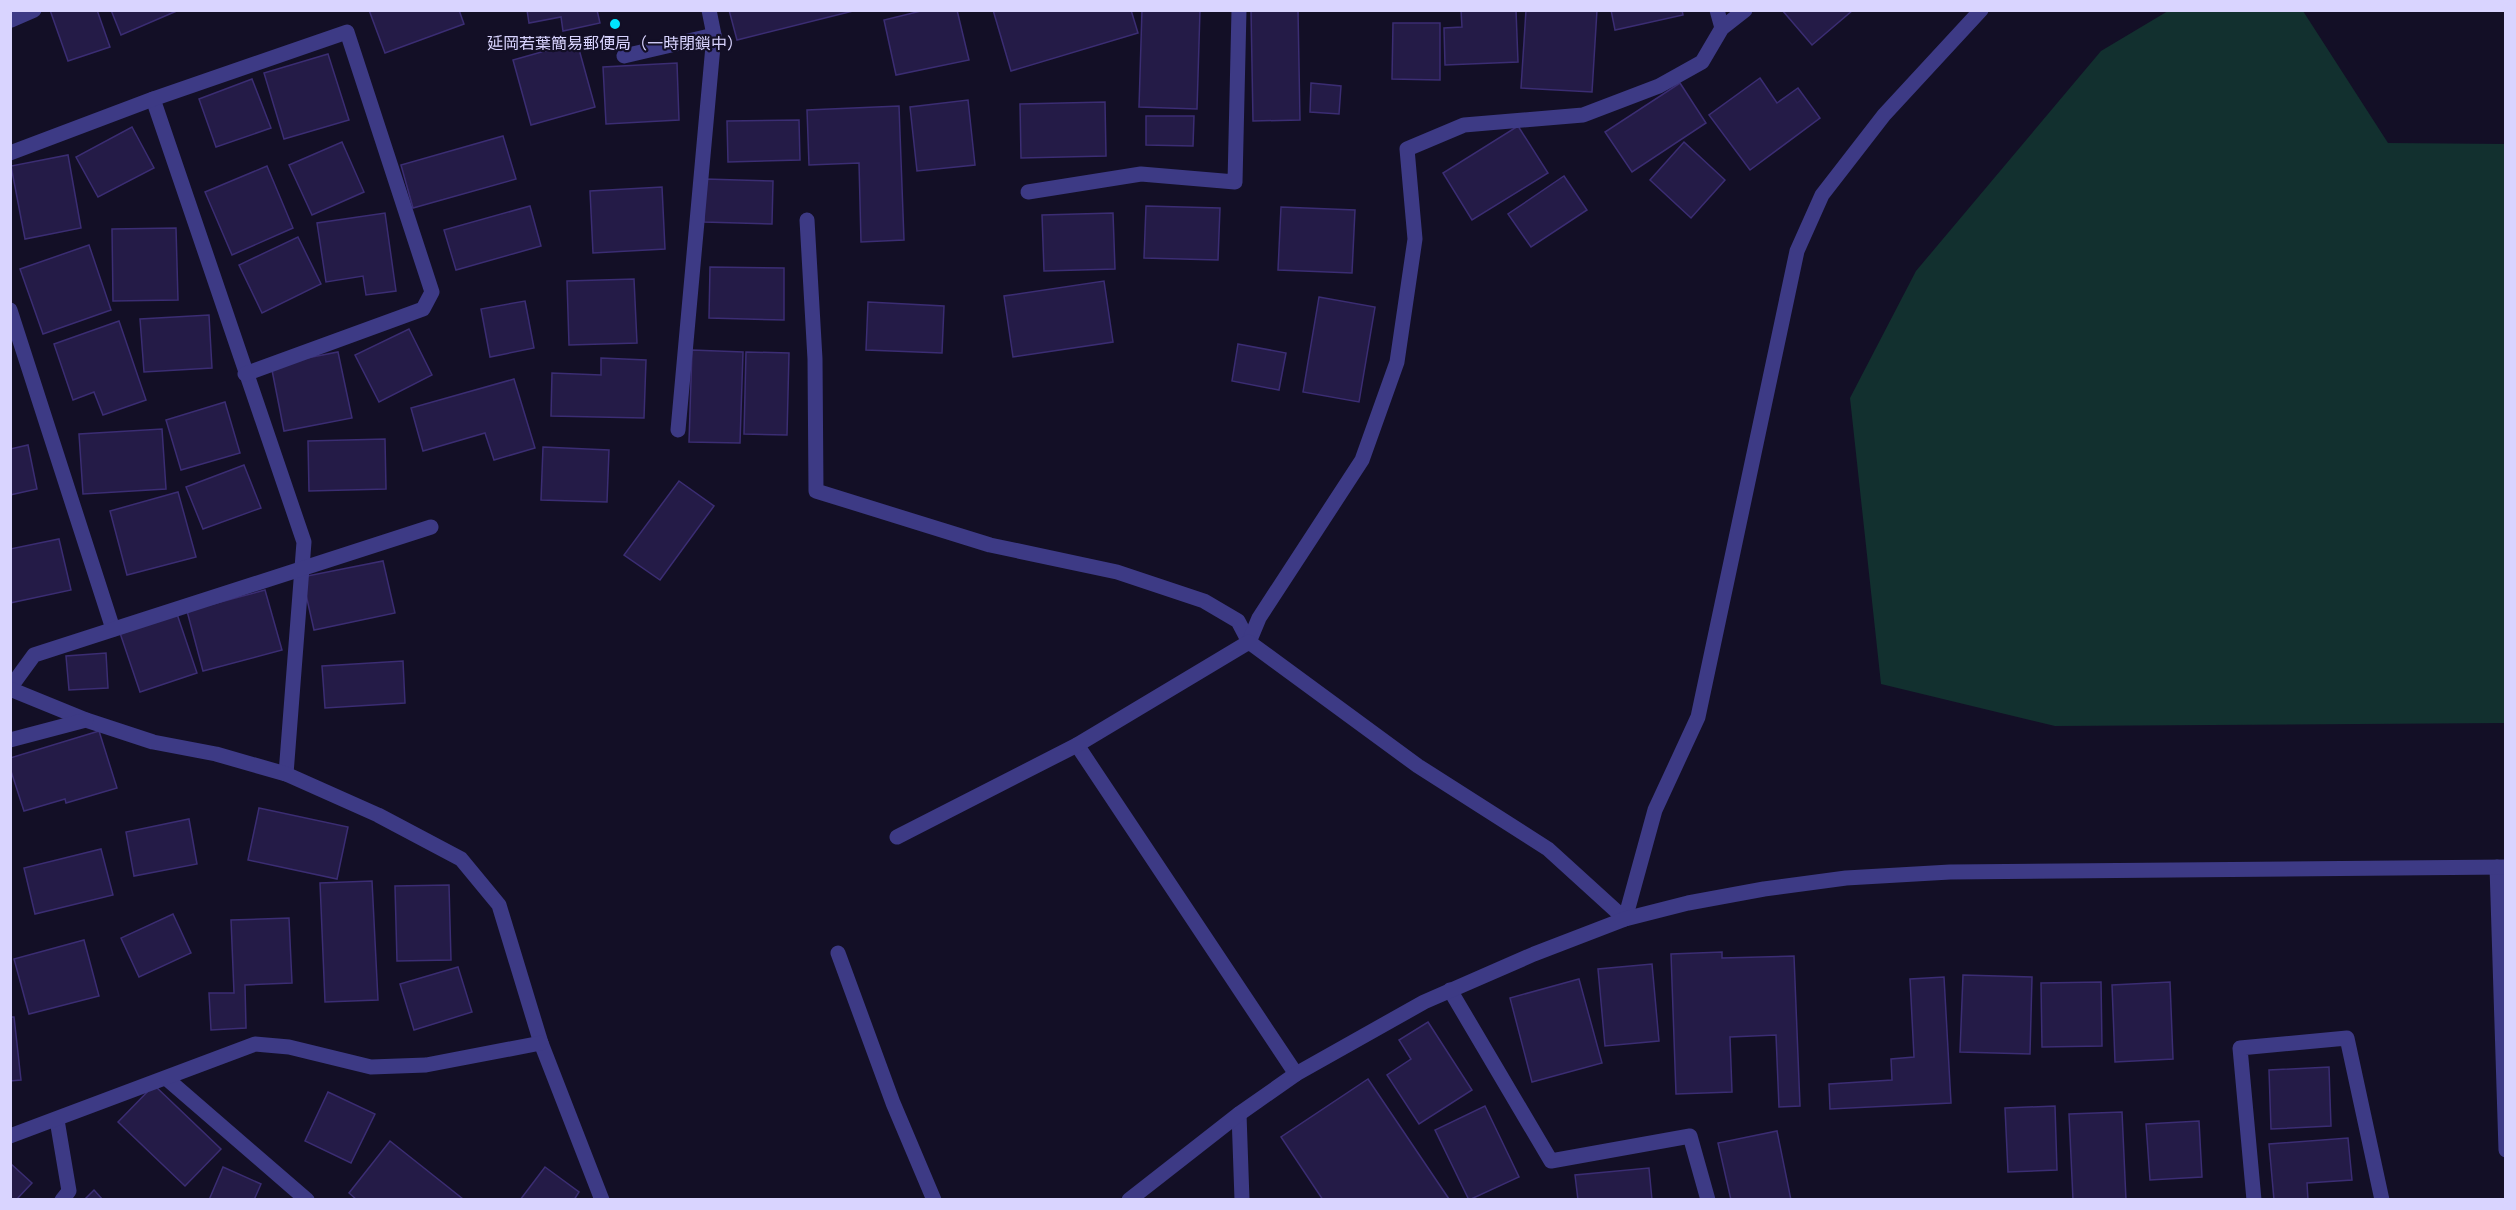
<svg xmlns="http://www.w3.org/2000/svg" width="2516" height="1210" font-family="Jost,'Noto Sans JP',sans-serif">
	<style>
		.green { fill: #12302f }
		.building { fill: #241b47; stroke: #3b2d73; stroke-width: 1.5 }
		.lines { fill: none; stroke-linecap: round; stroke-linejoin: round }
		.minor { stroke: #3d3a85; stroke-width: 15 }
		.poi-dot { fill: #00e5ff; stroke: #130f26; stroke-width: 2 }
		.labels { text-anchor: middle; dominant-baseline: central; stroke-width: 4.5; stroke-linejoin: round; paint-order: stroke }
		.poi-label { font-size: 16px; fill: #d9d4ff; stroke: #130f26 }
	</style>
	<rect width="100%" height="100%" fill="#130f26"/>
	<path class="green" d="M2168 11H2303L2388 143 2505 144V723L2055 726 1881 684 1850 398 1916 271 2101 51Z"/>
	<g class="building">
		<path d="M50 10H97L110 47 68 61Z"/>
		<path d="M111 10H179L121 35Z"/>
		<path d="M369 10H459L464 24 385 53Z"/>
		<path d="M527 10H597L600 23 563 31 561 17 529 23Z"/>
		<path d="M729 10H857L737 40Z"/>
		<path d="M925 10H957L969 60 896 75 884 20Z"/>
		<path d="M993 10H1131L1138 33 1011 71Z"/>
		<path d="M1142 10H1200L1197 109 1139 107Z"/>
		<path d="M1251 10H1298L1300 120 1253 121Z"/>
		<path d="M1461 10H1516L1518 62 1445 65 1444 28 1462 27Z"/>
		<path d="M1526 10H1597L1592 92 1521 88Z"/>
		<path d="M1611 10H1682L1683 15 1615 30Z"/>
		<path d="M1782 10H1853L1812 45Z"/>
		<path d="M1393 23H1440V80L1392 79Z"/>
		<path d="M577 42 595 107 531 125 513 60Z"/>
		<path d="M328 54 349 120 284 139 264 73Z"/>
		<path d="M677 63 679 120 606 124 603 67Z"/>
		<path d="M1760 78 1777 103 1798 88 1820 118 1750 170 1709 115Z"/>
		<path d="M252 79 271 128 216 147 199 99Z"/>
		<path d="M1311 83 1341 86 1339 114 1310 112Z"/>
		<path d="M1680 83 1706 123 1632 172 1605 132Z"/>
		<path d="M968 100 975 165 917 171 910 107Z"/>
		<path d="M1105 102 1106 156 1021 158 1020 104Z"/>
		<path d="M899 106 904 240 861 242 859 163 809 165 807 110Z"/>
		<path d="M1146 116H1194L1193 146 1146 145Z"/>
		<path d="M799 120 800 160 728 162 727 121Z"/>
		<path d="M1518 126 1548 173 1472 220 1443 173Z"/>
		<path d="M132 127 154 168 98 197 76 157Z"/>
		<path d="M503 136 516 179 413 208 401 165Z"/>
		<path d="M342 142 364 192 312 215 289 165Z"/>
		<path d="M1684 142 1725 180 1691 218 1650 180Z"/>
		<path d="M68 155 81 228 25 239 11 166Z"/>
		<path d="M267 166 293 228 232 255 205 192Z"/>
		<path d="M1564 176 1587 210 1531 247 1508 214Z"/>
		<path d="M705 179 773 181 772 224 704 222Z"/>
		<path d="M662 187 665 249 593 253 590 191Z"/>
		<path d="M530 206 541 246 456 270 444 230Z"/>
		<path d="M1146 206 1220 208 1218 260 1144 258Z"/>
		<path d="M1281 207 1355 210 1352 273 1278 270Z"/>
		<path d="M385 213 396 291 366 295 363 276 326 282 317 223Z"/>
		<path d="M1113 213 1115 269 1044 271 1042 215Z"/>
		<path d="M176 228 178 300 113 301 112 229Z"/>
		<path d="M298 237 321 284 262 313 239 265Z"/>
		<path d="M89 245 111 310 43 334 20 269Z"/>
		<path d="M710 267 784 268V320L709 318Z"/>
		<path d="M634 279 637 343 569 345 567 281Z"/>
		<path d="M1104 281 1113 342 1013 357 1004 296Z"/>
		<path d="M1319 297 1375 307 1359 402 1303 392Z"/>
		<path d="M525 301 534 348 490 357 481 309Z"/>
		<path d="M868 302 944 306 942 353 866 350Z"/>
		<path d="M209 315 212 368 144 372 140 319Z"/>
		<path d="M119 321 146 400 103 415 94 392 73 400 54 344Z"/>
		<path d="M409 329 432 375 379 402 355 355Z"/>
		<path d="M1238 344 1286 353 1279 390 1232 381Z"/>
		<path d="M692 350 743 352 740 443 689 442Z"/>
		<path d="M338 352 352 418 284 431 271 365Z"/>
		<path d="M746 352 789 353 787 435 744 434Z"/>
		<path d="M601 358 646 360 644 418 551 416 552 373 601 375Z"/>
		<path d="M514 379 535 448 494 460 485 433 423 451 411 408Z"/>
		<path d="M225 402 240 453 181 470 166 420Z"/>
		<path d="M162 429 166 489 83 494 79 434Z"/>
		<path d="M385 439 386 489 309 491 308 441Z"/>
		<path d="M28 445 37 489 10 495V449Z"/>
		<path d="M543 447 609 450 607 502 541 500Z"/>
		<path d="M244 465 261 508 203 529 186 487Z"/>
		<path d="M679 481 714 506 660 580 624 555Z"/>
		<path d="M178 492 196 557 127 575 110 511Z"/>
		<path d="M59 539 71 590 10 603V549Z"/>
		<path d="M383 561 395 613 314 630 302 577Z"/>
		<path d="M265 590 282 650 203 671 187 611Z"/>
		<path d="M177 614 197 673 140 692 120 633Z"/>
		<path d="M106 653 108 688 69 690 66 656Z"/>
		<path d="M403 661 405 703 325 708 322 666Z"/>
		<path d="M99 731 117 788 66 803 65 799 24 811 10 768V758Z"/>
		<path d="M259 808 348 827 337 879 248 860Z"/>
		<path d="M189 819 197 864 134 876 126 832Z"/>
		<path d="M101 849 113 895 35 914 24 868Z"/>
		<path d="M372 881 378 1000 325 1002 320 883Z"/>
		<path d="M449 885 451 960 397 961 395 886Z"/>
		<path d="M173 914 191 953 139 977 121 938Z"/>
		<path d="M289 918 292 983 245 985 246 1028 211 1030 209 993H234L231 920Z"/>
		<path d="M84 940 99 996 29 1014 14 959Z"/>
		<path d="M1722 952V958L1794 956 1800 1106 1779 1107 1776 1035 1730 1037 1732 1092 1676 1094 1671 954Z"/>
		<path d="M1652 964 1659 1041 1605 1046 1598 969Z"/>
		<path d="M458 967 472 1012 414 1030 400 984Z"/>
		<path d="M1963 975 2032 977 2030 1054 1960 1052Z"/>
		<path d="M1944 977 1951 1103 1830 1109 1829 1084 1892 1080 1891 1059 1914 1057 1910 979Z"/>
		<path d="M1579 979 1602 1063 1532 1082 1510 998Z"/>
		<path d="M2101 982 2102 1046 2042 1047 2041 983Z"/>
		<path d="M2170 982 2173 1059 2115 1062 2112 985Z"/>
		<path d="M10 1017H14L21 1080 10 1081Z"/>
		<path d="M1428 1022 1472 1090 1419 1124 1387 1075 1411 1059 1399 1040Z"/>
		<path d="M2329 1067 2331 1126 2271 1129 2269 1070Z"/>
		<path d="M1368 1079 1449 1199 1448 1200H1323L1281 1137Z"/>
		<path d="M154 1085 221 1149 185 1186 118 1122Z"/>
		<path d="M328 1092 375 1114 351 1163 305 1141Z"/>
		<path d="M1485 1106 1519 1177 1469 1200 1435 1130Z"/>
		<path d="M2055 1106 2057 1170 2008 1172 2005 1108Z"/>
		<path d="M2122 1112 2126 1200H2073L2069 1114Z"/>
		<path d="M2199 1121 2202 1177 2150 1180 2146 1124Z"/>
		<path d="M1777 1131 1791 1200H1731L1718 1143Z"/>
		<path d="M2348 1138 2352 1180 2307 1183 2308 1200H2274L2269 1144Z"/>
		<path d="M390 1141 463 1199 357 1200 349 1193Z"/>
		<path d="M10 1163 32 1183 16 1200H10Z"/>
		<path d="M223 1167 261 1184 254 1200H209Z"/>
		<path d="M545 1167 579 1192 574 1200H520Z"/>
		<path d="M1649 1168 1652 1200H1578L1575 1175Z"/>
		<path d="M94 1190 103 1200H84Z"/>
	</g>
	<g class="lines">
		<g class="minor">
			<path d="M1717 10 1722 28"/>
			<path d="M11 20 34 10"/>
			<path d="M624 56 714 35"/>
			<path d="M153 99 304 542 286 774"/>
			<path d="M10 153 153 99 347 32 432 292 423 309 245 374"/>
			<path d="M1028 192 1141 174 1235 182 1239 10"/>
			<path d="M807 220 815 359 816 491 990 545 1117 572 1204 601 1238 621 1249 642"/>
			<path d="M10 310 113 629"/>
			<path d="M678 430 714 35 709 10"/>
			<path d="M1249 642 1259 618 1362 460 1397 362 1415 239 1407 149 1464 125 1583 115 1659 86 1702 62 1722 28 1745 10"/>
			<path d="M10 688 34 655 431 527"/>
			<path d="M10 689 86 720 153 742 216 754 286 774 378 815 461 859 499 905 541 1043 602 1200"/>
			<path d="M10 740 86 720"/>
			<path d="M1077 745 1296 1074"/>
			<path d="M897 837 1077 745 1249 642 1418 766 1548 849 1625 919 1655 810 1698 717 1797 251 1822 195 1884 115 1981 10"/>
			<path d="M2497 867 2506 1150"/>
			<path d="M838 953 893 1103 934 1200"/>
			<path d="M1450 990 1551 1161 1690 1136 1708 1200"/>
			<path d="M166 1078 307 1200"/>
			<path d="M1239 1114 1242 1200"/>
			<path d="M57 1120 69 1191 62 1200"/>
			<path d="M10 1136 255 1044 289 1047 371 1067 426 1065 541 1043"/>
			<path d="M1129 1200 1239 1114 1296 1074 1424 1002 1534 954 1625 919 1688 903 1764 889 1846 878 1950 872 2506 867"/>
			<path d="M2254 1200 2240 1048 2347 1038 2382 1200"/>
		</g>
	</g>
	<circle class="poi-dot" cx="615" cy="24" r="6"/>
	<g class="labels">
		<g class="poi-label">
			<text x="615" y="43">延岡若葉簡易郵便局（一時閉鎖中）</text>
		</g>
	</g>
	<rect width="2516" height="1210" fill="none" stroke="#d9d4ff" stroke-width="24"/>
</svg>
